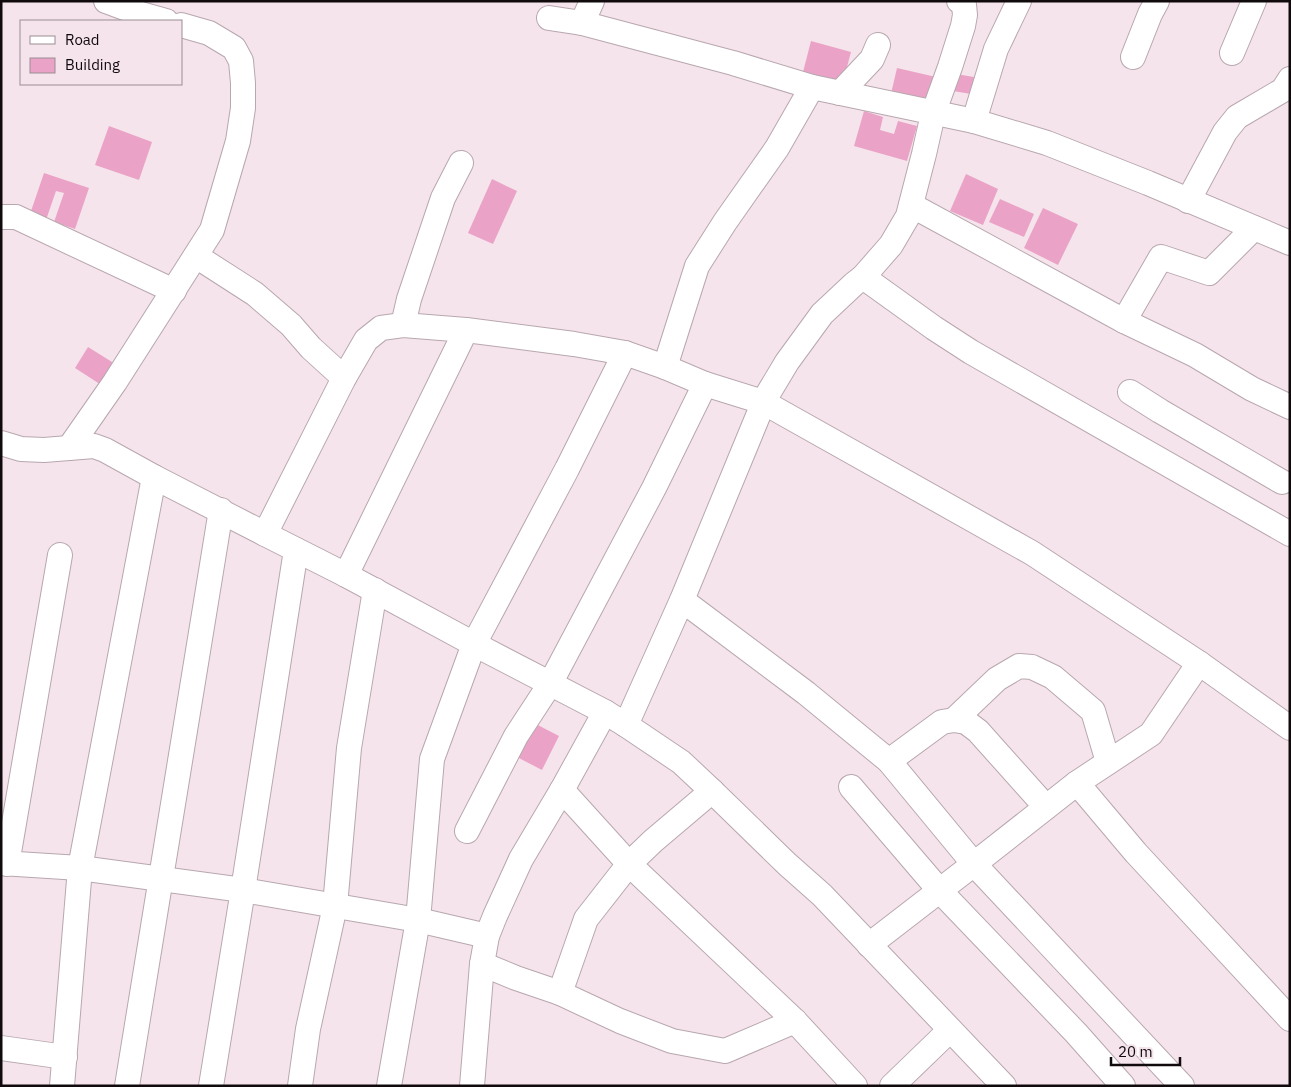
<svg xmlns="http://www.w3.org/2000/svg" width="1291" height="1087" font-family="'IBM Plex Sans',sans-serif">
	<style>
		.building { fill: #eaa3c6 }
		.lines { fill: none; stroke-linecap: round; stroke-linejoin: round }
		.minor-casing { stroke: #b8a7af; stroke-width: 26 }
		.minor { stroke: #fff; stroke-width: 24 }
	</style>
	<rect width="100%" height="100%" fill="#f6e4ec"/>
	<g class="building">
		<path d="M811 41 851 52 843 82 803 72Z"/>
		<path d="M897 68 936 77 929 107 890 98Z"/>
		<path d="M950 73 980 78 977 95 947 90Z"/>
		<path d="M864 111 883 117 880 130 894 134 898 121 917 126 907 161 854 146Z"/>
		<path d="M109 126 152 142 139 180 95 165Z"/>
		<path d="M44 173 89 188 75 229 54 222 64 193 56 191 46 220 30 214Z"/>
		<path d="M966 174 998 189 983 225 950 211Z"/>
		<path d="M492 179 517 191 493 244 468 233Z"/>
		<path d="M1000 199 1034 214 1024 237 989 222Z"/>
		<path d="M1043 208 1078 224 1058 265 1024 248Z"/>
		<path d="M88 347 120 367 106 388 75 368Z"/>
		<path d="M532 722 559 736 542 770 515 756Z"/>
	</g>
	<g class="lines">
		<g class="minor-casing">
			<g id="minor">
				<path d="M106 1 141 14 166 21"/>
				<path d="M549 18 582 23 733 63 812 87 974 121 1047 143 1148 183 1290 243"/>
				<path d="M582 23 592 1"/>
				<path d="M1232 53 1254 1"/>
				<path d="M1133 57 1150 14 1157 1"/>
				<path d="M840 93 872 59 878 45"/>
				<path d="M974 121 996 49 1019 1"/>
				<path d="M1188 201 1225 132 1237 117 1283 90 1290 79"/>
				<path d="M911 205 1124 321 1195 355 1252 389 1290 407"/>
				<path d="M1 217H16L174 291"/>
				<path d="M196 256 255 294 291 325 311 348 344 378"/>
				<path d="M863 277 934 328 971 352 1290 534"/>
				<path d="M1124 321 1161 257 1209 273 1254 228"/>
				<path d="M403 325 409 299 443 198 461 163"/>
				<path d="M665 367 697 266 725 222 777 148 812 87"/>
				<path d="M1130 392 1160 411 1282 482"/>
				<path d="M1 443 21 449 44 450 94 446 105 450 154 477 265 534"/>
				<path d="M69 448 115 382 212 230 238 141 243 108V83L241 61 234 48 209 33 181 25"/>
				<path d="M346 575 466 330"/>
				<path d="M682 600 806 693 889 761 974 864 1182 1086"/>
				<path d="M954 720 997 679 1019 666 1032 667 1053 677 1093 711 1108 762"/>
				<path d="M626 725 682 600 760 411 763 402 787 362 822 314 854 284 863 277 891 245 908 216 924 154 933 114 950 67 963 26 965 15 964 5 959 1"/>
				<path d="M889 761 942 722 954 720 966 722 978 731 1046 807"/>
				<path d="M1077 783 1136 853 1290 1019"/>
				<path d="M851 787 940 891 1076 1033 1123 1086"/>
				<path d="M562 790 629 864 795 1021 855 1086"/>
				<path d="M467 831 516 736 550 684 654 488 705 384"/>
				<path d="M1 863 80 868 243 890 418 920 487 936"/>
				<path d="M7 864 60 555"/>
				<path d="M869 945 974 864 1077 783 1151 734 1199 663"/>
				<path d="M482 964 516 978 560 993 620 1021 672 1041 725 1051 795 1021"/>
				<path d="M560 993 586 919 629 864 653 841 712 791"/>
				<path d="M1 1048 65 1057"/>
				<path d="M62 1086 80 868 154 477"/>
				<path d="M127 1086 221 510"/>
				<path d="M211 1086 243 890 296 550"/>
				<path d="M300 1086 308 1029 335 906 349 748 375 590"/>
				<path d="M389 1086 418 920 432 759 474 644 567 469 625 353"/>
				<path d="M472 1086 482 964 487 936 495 916 521 859 562 790 605 712"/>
				<path d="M892 1086 950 1030"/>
				<path d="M1004 1086 822 895 787 864 712 791 681 762 626 725 605 712 474 644 346 575 265 534 344 378 366 340 381 328 403 325 466 330 574 344 625 353 665 367 705 384 763 402 1032 553 1199 663 1290 728"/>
			</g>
		</g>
		<use href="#minor" class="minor"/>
	</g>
	<rect width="1291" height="1087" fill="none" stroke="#100a0d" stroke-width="5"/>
	<rect x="20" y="20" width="162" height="65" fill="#f6e4ec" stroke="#9a8d93"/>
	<rect x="30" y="36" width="25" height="8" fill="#ffffff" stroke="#9a8d93"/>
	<text x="65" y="45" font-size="15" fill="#100a0d">Road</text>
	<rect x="30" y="58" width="25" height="15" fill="#eaa3c6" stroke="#9a8d93"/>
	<text x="65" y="70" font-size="15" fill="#100a0d">Building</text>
	<path d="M1111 1057v8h69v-8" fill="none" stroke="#100a0d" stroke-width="2.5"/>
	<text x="1118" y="1057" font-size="15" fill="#100a0d" stroke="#f6e4ec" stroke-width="4" paint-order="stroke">20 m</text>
</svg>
